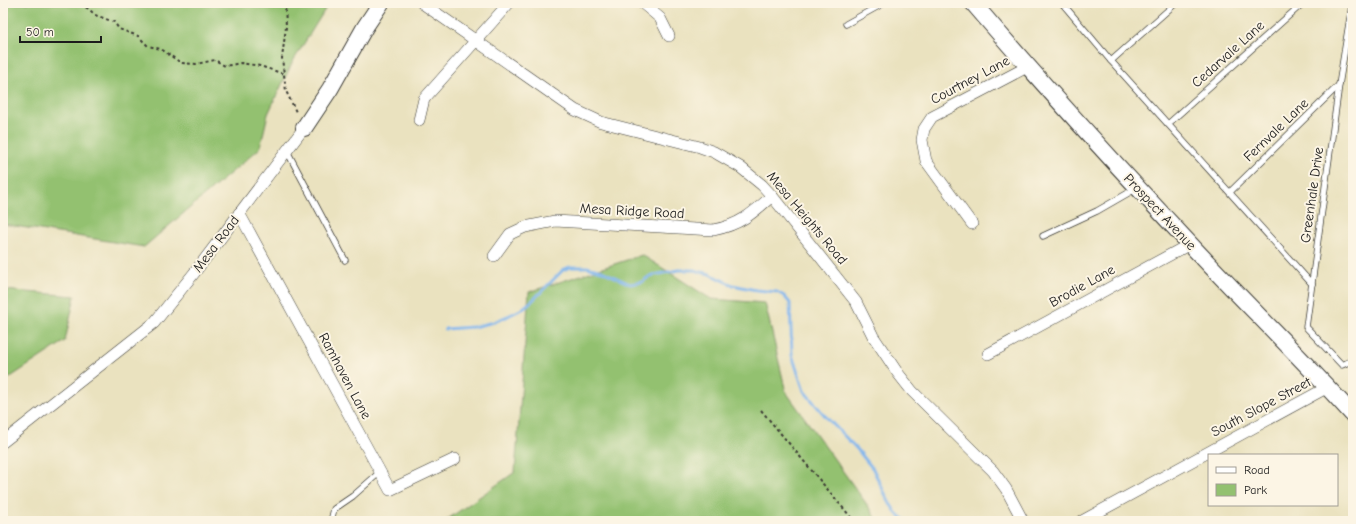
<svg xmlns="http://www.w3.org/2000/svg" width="1356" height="524" font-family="'Comic Neue',sans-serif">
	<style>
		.green { fill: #93c170; stroke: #586e46 }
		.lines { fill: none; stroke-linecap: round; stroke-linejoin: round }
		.stream { stroke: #7db4ed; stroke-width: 3 }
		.lane-casing { stroke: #3b3a34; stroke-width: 7 }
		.street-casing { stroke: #3b3a34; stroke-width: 12 }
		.secondary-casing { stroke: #3b3a34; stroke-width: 18 }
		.path { stroke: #3b3a34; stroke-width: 2; stroke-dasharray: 3 3; stroke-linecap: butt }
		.lane { stroke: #fff; stroke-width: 5.5 }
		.street { stroke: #fff; stroke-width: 11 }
		.secondary { stroke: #fff; stroke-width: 16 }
		.labels { text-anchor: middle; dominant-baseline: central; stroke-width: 4; stroke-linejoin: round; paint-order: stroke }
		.street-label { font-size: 14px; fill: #1c1c1c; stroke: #fcf5e5 }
	</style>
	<rect width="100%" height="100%" fill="#fcf5e5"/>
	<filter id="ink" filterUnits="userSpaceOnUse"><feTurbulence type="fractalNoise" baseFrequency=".025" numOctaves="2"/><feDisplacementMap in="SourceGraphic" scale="8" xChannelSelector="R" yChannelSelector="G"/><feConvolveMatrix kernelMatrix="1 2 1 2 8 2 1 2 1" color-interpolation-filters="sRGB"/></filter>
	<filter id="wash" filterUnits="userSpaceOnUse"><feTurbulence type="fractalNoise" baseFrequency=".012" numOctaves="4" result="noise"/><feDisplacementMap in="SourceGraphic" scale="16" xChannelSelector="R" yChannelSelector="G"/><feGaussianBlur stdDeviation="0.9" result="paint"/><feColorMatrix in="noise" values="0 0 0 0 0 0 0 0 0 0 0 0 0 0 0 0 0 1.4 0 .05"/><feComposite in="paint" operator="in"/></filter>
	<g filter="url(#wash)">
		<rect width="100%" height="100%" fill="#eae2bf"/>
		<g class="green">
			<path d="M3 3H329L292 63 268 114 260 148 144 247 3 224Z"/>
			<path d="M642 255 711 299 765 303 786 392 868 506 877 521H445L515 472 529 292Z"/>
			<path d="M3 290 75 296 65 341 3 382Z"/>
		</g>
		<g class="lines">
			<path class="stream" d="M445 329 473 327 494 322 508 316 522 309 533 300 563 270 570 267H587L602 271 630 284 642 282 650 276 678 270H694L710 274 733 285 756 290 777 292 784 296 790 303 792 355 804 391 827 418 857 449 873 469 888 500 896 513 906 521"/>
		</g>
	</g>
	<g filter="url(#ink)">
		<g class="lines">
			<g class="lane-casing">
				<g id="lane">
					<path d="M1062 3 1111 61 1312 284"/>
					<path d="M1351 3 1352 5 1339 85 1306 327 1342 365 1353 360"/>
					<path d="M846 24 884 3"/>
					<path d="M1111 61 1176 3"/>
					<path d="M1168 124 1303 3"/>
					<path d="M287 151 345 260"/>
					<path d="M1230 192 1339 85"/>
					<path d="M1043 236 1097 211 1137 188"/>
					<path d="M331 521 334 509 353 496 380 472"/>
				</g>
			</g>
			<g class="street-casing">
				<g id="street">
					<path d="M422 3 575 110 601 122 700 147 714 152 740 167 762 185 772 196 856 302 873 336 897 372 912 391 993 471 1006 489 1023 521"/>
					<path d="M642 3 660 18 669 36"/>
					<path d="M419 120 424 99 509 3"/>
					<path d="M239 213 390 490 455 459"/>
					<path d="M972 224 926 161 922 140 924 129 932 117 1027 67"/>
					<path d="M494 256 510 234 525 227 555 221 713 230C740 225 753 213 772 196"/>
					<path d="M988 354 1190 244"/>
					<path d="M3 442 154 323 195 272 304 128"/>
					<path d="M1082 521 1328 387"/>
				</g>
			</g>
			<g class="secondary-casing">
				<g id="secondary">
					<path d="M973 3C1043 85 1116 165 1190 244 1244 302 1300 356 1353 415"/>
					<path d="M304 128 330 89 365 27 381 3"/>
				</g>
			</g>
			<g class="path">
				<path d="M83 3V6L89 9 95 15 114 22 119 29 138 36 148 46 161 49 181 63 196 64 215 60 225 66 241 63 260 66 284 74"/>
				<path d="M285 3 286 27 282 58 286 91 297 114"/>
				<path d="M761 410 854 521"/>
			</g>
			<use href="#lane" class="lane"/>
			<use href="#street" class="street"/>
			<use href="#secondary" class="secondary"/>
		</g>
	</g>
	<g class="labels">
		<g class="street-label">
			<text transform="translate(1228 54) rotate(-42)">Cedarvale Lane</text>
			<text transform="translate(970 80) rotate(-28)">Courtney Lane</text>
			<text transform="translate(1276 130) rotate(-44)">Fernvale Lane</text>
			<text transform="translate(1312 195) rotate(-82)">Greenhale Drive</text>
			<text transform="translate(632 211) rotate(3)">Mesa Ridge Road</text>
			<text transform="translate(1160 212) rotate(47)">Prospect Avenue</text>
			<text transform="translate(807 218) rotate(50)">Mesa Heights Road</text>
			<text transform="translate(216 244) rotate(-53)">Mesa Road</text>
			<text transform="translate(1082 286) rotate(-29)">Brodie Lane</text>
			<text transform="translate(345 376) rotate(62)">Ramhaven Lane</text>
			<text transform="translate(1261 407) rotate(-28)">South Slope Street</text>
		</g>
	</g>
	<rect width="1356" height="524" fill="none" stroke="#fcf5e5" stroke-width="16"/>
	<rect x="1208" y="454" width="130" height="52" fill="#fcf5e5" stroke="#a29e95"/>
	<rect x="1216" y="467" width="20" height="6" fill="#ffffff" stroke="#a29e95"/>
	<text x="1244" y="474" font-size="12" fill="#1c1c1c">Road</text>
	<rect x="1216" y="484" width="20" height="12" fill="#93c170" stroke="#a29e95"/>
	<text x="1244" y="494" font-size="12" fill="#1c1c1c">Park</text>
	<path d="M20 36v6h81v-6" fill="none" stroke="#1c1c1c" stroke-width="2"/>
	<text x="26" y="36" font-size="12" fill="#1c1c1c" stroke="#fcf5e5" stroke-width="3" paint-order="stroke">50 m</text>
</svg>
